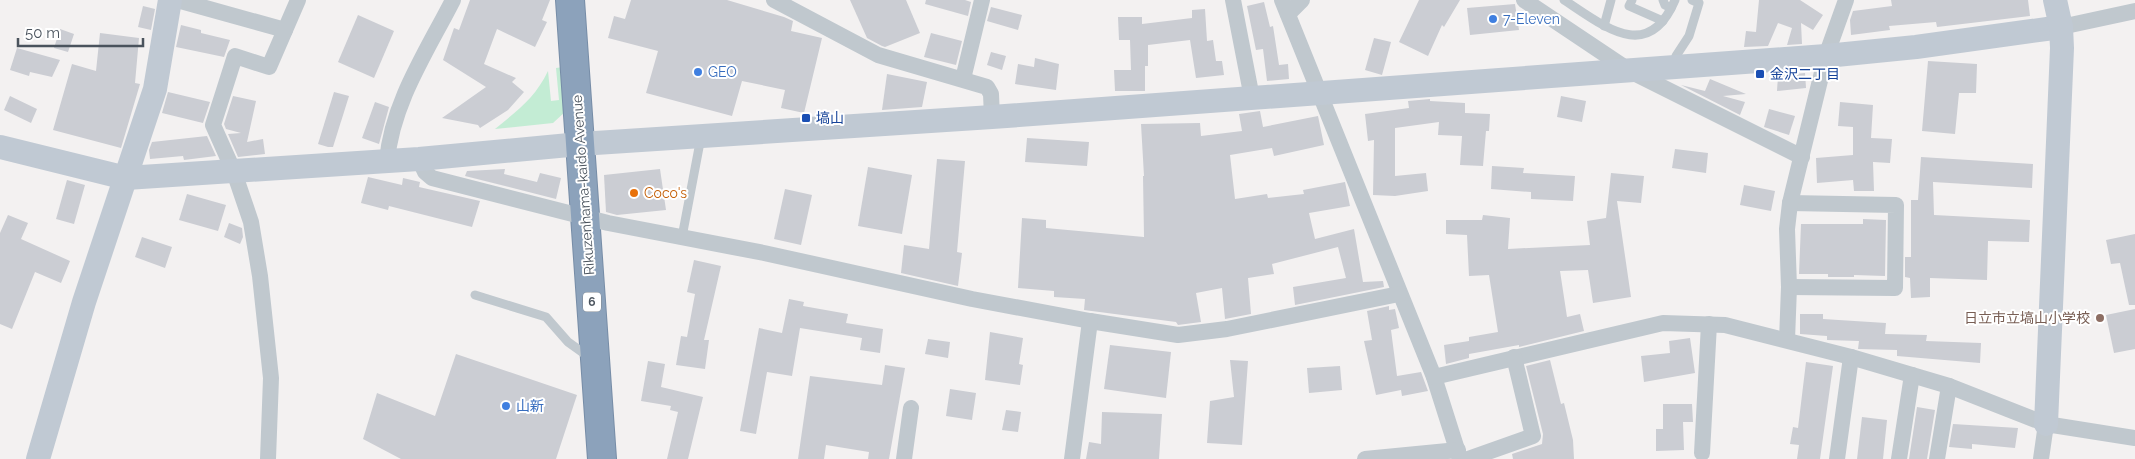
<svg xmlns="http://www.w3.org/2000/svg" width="2135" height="459" font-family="Raleway,'Noto Sans JP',sans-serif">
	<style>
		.green { fill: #c3ecd4 }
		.building { fill: #cbcdd3 }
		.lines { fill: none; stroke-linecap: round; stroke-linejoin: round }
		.highway-casing { stroke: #778da7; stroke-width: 30 }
		.lane { stroke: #c0c8ce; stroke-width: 9 }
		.street { stroke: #c0c8ce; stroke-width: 16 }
		.secondary { stroke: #c0c9d3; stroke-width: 24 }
		.highway { stroke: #8ca2bb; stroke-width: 28 }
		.shop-dot { fill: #3f7fe0; stroke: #fff; stroke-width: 2 }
		.transit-dot { fill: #1a4fb4; stroke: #fff; stroke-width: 2 }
		.food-dot { fill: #e8710a; stroke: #fff; stroke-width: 2 }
		.education-dot { fill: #8d6e63; stroke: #fff; stroke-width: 2 }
		.labels { text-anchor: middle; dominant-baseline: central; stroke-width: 4; stroke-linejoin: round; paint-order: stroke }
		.shield { fill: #fff; stroke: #80878e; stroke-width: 1 }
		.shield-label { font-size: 12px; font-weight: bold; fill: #4a535d }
		.shop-label { font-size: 14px; fill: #366cbe; stroke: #fff; text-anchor: start }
		.transit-label { font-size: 14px; fill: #164399; stroke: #fff; text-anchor: start }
		.street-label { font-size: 14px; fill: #4a535d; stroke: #fff }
		.food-label { font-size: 14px; fill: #c56008; stroke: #fff; text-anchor: start }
		.education-label { font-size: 14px; fill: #785e54; stroke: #fff; text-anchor: end }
	</style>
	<rect width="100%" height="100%" fill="#f3f1f1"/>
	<path class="green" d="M563 67 566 111 553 123 495 129C518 110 535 98 548 71L551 101 559 100 556 68Z"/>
	<g class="building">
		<path d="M470 0H550L542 20 547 22 535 47 497 29 484 64 516 78 512 82 524 92 508 110 480 128 478 125 442 118 486 87 443 60 454 28 459 30Z"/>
		<path d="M631 0H727L784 17 793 21 791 31 822 38 804 113 781 108 785 90 742 81 732 116 646 93 658 51 608 38 614 16 625 19Z"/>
		<path d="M850 0H906L920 33 885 47 882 46 867 38Z"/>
		<path d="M926 0H965L971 2 968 16 925 4Z"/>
		<path d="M1419 0H1460L1444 27 1442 25 1428 56 1399 42Z"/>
		<path d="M1759 0H1800L1823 15 1813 30 1801 23 1802 44 1787 45 1792 28 1778 23 1768 46 1744 47 1746 31 1756 32Z"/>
		<path d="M1891 0H2028L2030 16 1937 27 1936 22 1889 26 1890 30 1851 35 1850 20 1853 11 1892 6Z"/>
		<path d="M1264 2 1270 27 1273 26 1279 65 1288 64 1289 79 1267 81 1263 49 1256 50 1247 6Z"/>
		<path d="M1515 4 1519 30 1470 35 1467 8Z"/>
		<path d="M143 6 155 9 151 30 138 27Z"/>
		<path d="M991 7 1022 15 1018 30 987 21Z"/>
		<path d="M1205 9 1207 41 1213 40 1216 61H1222L1224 75 1196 78 1190 40 1148 45V66H1145V91H1115L1114 70H1131L1130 40H1119L1118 17H1142V24L1192 18V10Z"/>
		<path d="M358 15 394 31 374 78 338 62Z"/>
		<path d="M181 25 201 30V33L230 40 224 57 176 47Z"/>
		<path d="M60 29 74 34 68 52 54 48Z"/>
		<path d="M100 33 139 38 135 83 140 84 121 148 53 130 72 64 96 71Z"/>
		<path d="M931 33 962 41 956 65 924 57Z"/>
		<path d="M1374 38 1391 42 1382 75 1365 70Z"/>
		<path d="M17 48 60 60 52 77 30 72 29 76 10 70Z"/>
		<path d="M991 52 1006 56 1002 70 987 65Z"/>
		<path d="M1035 58 1059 64 1056 90 1015 84 1018 64 1034 67Z"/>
		<path d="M1928 61 1977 64 1976 93H1959L1955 134 1922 131Z"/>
		<path d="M1805 73 1806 88 1777 91 1778 76Z"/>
		<path d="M887 74 927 82 922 107 882 110Z"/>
		<path d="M1710 79 1746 94 1723 96 1745 102 1740 115 1681 85 1705 91Z"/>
		<path d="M168 92 210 102 203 123 162 113Z"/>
		<path d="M334 92 349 96 333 147H328L318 144Z"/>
		<path d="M10 96 37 109 31 123 4 110Z"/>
		<path d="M233 96 256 101 247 142 263 139 265 154 238 157 228 134 241 133 226 129 224 124Z"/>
		<path d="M1561 96 1586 101 1582 122 1557 117Z"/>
		<path d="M1430 99V101L1465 103V113L1490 114 1489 131H1486L1483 166 1460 165 1462 136 1438 135 1439 122 1395 128V176L1426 173 1428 191 1395 196 1373 195 1374 140 1368 141 1365 114 1409 108 1408 101Z"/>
		<path d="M375 102 389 107 379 144 362 138Z"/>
		<path d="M1840 102 1873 105 1871 138 1892 139 1890 163 1873 162 1874 191H1854L1853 180 1817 183 1816 158 1853 155V127L1838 126Z"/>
		<path d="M1769 109 1795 116 1789 135 1764 127Z"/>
		<path d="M1260 111 1263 127 1318 116 1324 145 1274 156 1272 148 1230 155 1235 199 1267 194 1268 198 1304 194 1303 190 1345 182 1350 206 1309 213 1315 239 1354 229 1363 282 1383 281 1384 287 1295 305 1293 287 1346 278 1338 247 1272 264 1274 274 1248 278 1251 314 1225 319 1222 288 1196 293 1201 322 1178 325 1176 322 1084 310 1085 299 1054 297V291L1018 288 1022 218 1046 220V228L1144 237 1143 176H1144L1141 124 1200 123 1201 136 1242 131 1239 114Z"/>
		<path d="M207 136 216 156 184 160 183 156 150 159 149 150 152 142Z"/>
		<path d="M1027 138 1089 142 1087 166 1025 162Z"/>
		<path d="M1675 149 1708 153 1706 173 1672 168Z"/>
		<path d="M1921 157 2033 164 2032 188 1933 182 1934 215 2030 220 2029 242 1988 241 1987 280 1930 278V297L1911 298 1910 278 1905 277V257H1911V200H1918Z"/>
		<path d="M937 159 965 161 957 252 962 253 958 286 901 273 904 245 929 249Z"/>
		<path d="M1492 166 1524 168 1523 173 1575 176 1573 201 1531 199V192L1491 189Z"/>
		<path d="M868 167 912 175 902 234 858 226Z"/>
		<path d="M505 169 504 174 537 182 540 173 561 178 556 199 465 176 467 171Z"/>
		<path d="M660 169 666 210 617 215 606 212 604 175Z"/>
		<path d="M1611 173 1644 176 1641 203 1617 201 1631 297 1593 303 1588 270 1560 271 1567 317 1580 314 1584 331 1519 347V345L1469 354V358L1446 364 1444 345 1469 341V337L1498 332 1489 275 1469 276 1467 235 1446 234V220H1482L1483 215 1510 218 1508 249 1590 245 1587 221 1606 218Z"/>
		<path d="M368 177 402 185 403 178 420 182 419 187 480 201 472 227 389 206 388 210 361 203Z"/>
		<path d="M67 180 85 185 74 224 56 219Z"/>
		<path d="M1744 185 1775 191 1771 211 1740 205Z"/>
		<path d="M785 189 812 195 801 245 774 239Z"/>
		<path d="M187 194 226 205 218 231 179 220Z"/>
		<path d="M8 215 28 223 21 239 70 261 61 283 35 272 12 329 0 324V233Z"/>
		<path d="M1863 219 1886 220 1885 276 1854 275V277H1828V274H1799L1801 224H1863Z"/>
		<path d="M229 223 242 228 243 237 240 244 224 237Z"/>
		<path d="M2135 234V305H2129L2120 263 2111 264 2106 240Z"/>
		<path d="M142 237 172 247 165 268 135 257Z"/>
		<path d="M694 260 721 266 704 340H709L705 369 676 365 681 336 687 337 695 294 687 292Z"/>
		<path d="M789 299 804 302 803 306 848 314 846 323 883 329 880 353 860 350 862 338 800 328 792 376 767 372 756 434 740 431 759 328 782 333Z"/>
		<path d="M1389 306V310L1395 309 1399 328 1391 330 1397 376 1421 372 1428 391 1402 396 1401 390 1376 395 1364 341 1372 340 1367 311Z"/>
		<path d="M2135 309V349L2114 353 2106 315Z"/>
		<path d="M1800 314H1823V319L1886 323 1885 334 1927 335 1926 341 1981 343 1980 363 1897 356V350L1858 349 1859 341 1827 340V336L1800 334Z"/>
		<path d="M990 332 1023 338 1019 364 1023 365 1020 385 985 380Z"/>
		<path d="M1690 338 1695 373 1644 382 1641 356 1670 353 1669 341Z"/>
		<path d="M928 339 950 342 948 358 925 354Z"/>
		<path d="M1110 345 1171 352 1166 398 1104 389Z"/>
		<path d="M456 354 577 395 556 459H401L363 439 377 393 435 416Z"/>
		<path d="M1230 360 1248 361 1242 445 1207 443 1210 401 1234 397Z"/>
		<path d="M1550 360 1561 404 1564 403 1573 440 1574 459H1513L1512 454 1542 444 1543 434 1526 366Z"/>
		<path d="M648 361 665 364 661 387 703 397 688 459H667L678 412 670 410 671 406 641 401Z"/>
		<path d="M1806 362 1833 366 1820 459H1797L1799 445 1790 444 1793 427 1798 428Z"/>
		<path d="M885 365 905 368 889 459H868L869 452 826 445 824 459H798L810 376 882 385Z"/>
		<path d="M1340 366 1342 390 1309 393 1307 368Z"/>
		<path d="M950 389 976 393 972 420 946 416Z"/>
		<path d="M1663 404H1692L1693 422H1683L1684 450 1656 451V429H1663Z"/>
		<path d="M1917 407 1935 410 1927 459H1909Z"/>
		<path d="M1006 410 1021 412 1018 432 1002 430Z"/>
		<path d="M1102 412 1162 414 1159 459H1086L1089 442 1101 444Z"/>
		<path d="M1862 417 1887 420 1883 459H1857Z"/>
		<path d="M1953 424 2018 428 2015 448 1972 444V449L1949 447Z"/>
	</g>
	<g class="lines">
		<g class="highway-casing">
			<path id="highway" d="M570 0 602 459"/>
		</g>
		<g class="lane">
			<path d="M1564 0C1604 26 1648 64 1675 0"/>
			<path d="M1632 0 1629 6 1663 21"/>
			<path d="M1663 0 1665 5 1671 8"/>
			<path d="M1604 26 1611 0"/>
			<path d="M1678 64 1676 56 1689 36 1699 3 1692 0"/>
			<path d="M682 237 701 137"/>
			<path d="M475 295 546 317 568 342 589 357"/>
		</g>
		<g class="street">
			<path d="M177 0 285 30"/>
			<path d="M774 0 878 55 987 87 991 94 992 117"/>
			<path d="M1233 0 1252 98"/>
			<path d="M1282 0 1434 377 1460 459"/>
			<path d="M1524 0 1630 71 1802 157"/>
			<path d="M1288 14 1302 0"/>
			<path d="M2061 27 2135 11"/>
			<path d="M963 79 982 0"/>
			<path d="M419 159 425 172 432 178 608 223 764 253 972 299 1090 321 1178 335 1227 329 1399 294"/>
			<path d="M387 161C392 103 427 51 453 0"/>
			<path d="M1789 287 1895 288 1896 205 1790 203"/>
			<path d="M1787 340 1789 287 1787 229 1790 203 1826 56 1846 0"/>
			<path d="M1434 377 1663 323 1725 325 1851 357 1949 386 2046 424 2135 438"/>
			<path d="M1702 453 1709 324"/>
			<path d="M268 459 271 378 260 276 251 222 234 172 213 125 235 56 269 67 298 0"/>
			<path d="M904 459 911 408"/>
			<path d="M1072 459 1090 321"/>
			<path d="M1365 459 1458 450"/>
			<path d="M1468 459 1533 436 1514 357"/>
			<path d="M1837 459 1851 357"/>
			<path d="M1899 459 1912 375"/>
			<path d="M1937 459 1949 386"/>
			<path d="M2041 459 2046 424"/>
		</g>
		<g class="secondary">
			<path d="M0 147 126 178 419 159 580 144 992 117 1826 56 1916 47 2061 27"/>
			<path d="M2046 424 2062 48 2061 27 2055 0"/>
			<path d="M38 459 84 302 155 89 170 0"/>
		</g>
		<use href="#highway" class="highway"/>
	</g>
	<g class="shop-dot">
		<circle cx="1493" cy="19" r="5"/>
		<circle cx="698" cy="72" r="5"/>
		<circle cx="506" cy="406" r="5"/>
	</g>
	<g class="transit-dot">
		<rect x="1755" y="69" width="10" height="10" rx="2.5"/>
		<rect x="801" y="113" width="10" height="10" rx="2.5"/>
	</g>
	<circle class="food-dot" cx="634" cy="193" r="5"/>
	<circle class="education-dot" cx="2100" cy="318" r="5"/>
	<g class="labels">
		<rect class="shield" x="583" y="292.5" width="18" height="19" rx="4"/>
		<g class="shield-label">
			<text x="592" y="302">6</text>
		</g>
		<g class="shop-label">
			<text x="1503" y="19">7-Eleven</text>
			<text x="708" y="72">GEO</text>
			<text x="516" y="406">山新</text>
		</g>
		<g class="transit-label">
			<text x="1770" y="74">金沢二丁目</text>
			<text x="816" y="118">塙山</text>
		</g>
		<g class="street-label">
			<text transform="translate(583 185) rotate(-94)">Rikuzenhama-kaido Avenue</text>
		</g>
		<g class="food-label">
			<text x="644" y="193">Coco's</text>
		</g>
		<g class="education-label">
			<text x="2090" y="318">日立市立塙山小学校</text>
		</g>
	</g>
	<path d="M18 38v8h125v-8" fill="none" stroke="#4a535d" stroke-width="2.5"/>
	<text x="25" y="38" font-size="15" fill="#4a535d" stroke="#ffffff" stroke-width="4" paint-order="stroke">50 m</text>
</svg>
